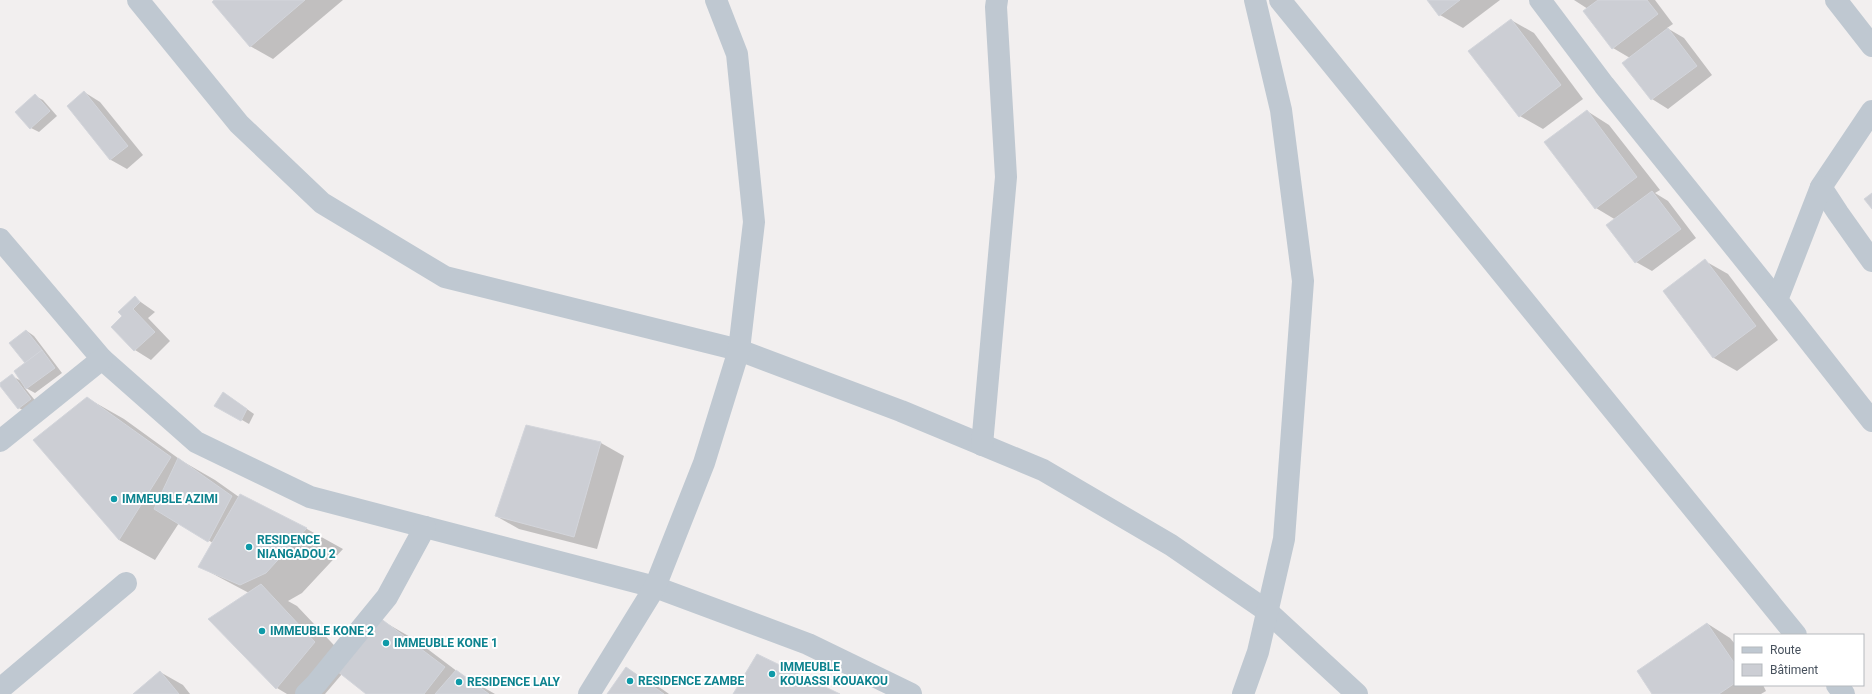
<svg xmlns="http://www.w3.org/2000/svg" width="1872" height="694" font-family="Roboto,sans-serif">
	<style>
		.shadow { fill: #0003 }
		.building { fill: #ccced4; stroke: #d3d5db }
		.lines { fill: none; stroke-linecap: round; stroke-linejoin: round }
		.minor { stroke: #bfc8d1; stroke-width: 22 }
		.culture-dot { fill: #0f9aa8; stroke: #fff; stroke-width: 1.5 }
		.labels { text-anchor: middle; dominant-baseline: central; stroke-width: 4; stroke-linejoin: round; paint-order: stroke }
		.culture-label { font-size: 12px; font-weight: bold; fill: #0d838f; stroke: #fff; text-anchor: start }
	</style>
	<rect width="100%" height="100%" fill="#f2efef"/>
	<g class="shadow">
		<path d="M215 0H343L273 59 250 46Z"/>
		<path d="M1428 0H1500L1463 28 1440 15Z"/>
		<path d="M1574 0H1655L1673 24 1667 28 1684 38 1712 75 1668 109 1652 99 1630 58 1613 48 1588 9Z"/>
		<path d="M1511 20 1534 33 1583 99 1543 129 1520 116Z"/>
		<path d="M84 92 100 102 143 155 127 169 111 160 68 106Z"/>
		<path d="M35 96 43 100 57 116 39 132 31 128Z"/>
		<path d="M1587 111 1609 125 1660 190 1655 193 1668 201 1696 238 1652 271 1636 262 1616 220 1596 208Z"/>
		<path d="M1705 261 1728 274 1778 340 1737 371 1714 358 1664 292Z"/>
		<path d="M135 298 155 312 148 318 170 341 151 360 135 350 113 327 124 316Z"/>
		<path d="M27 331 34 336 62 373 35 393 24 387 38 404 26 412 19 408 12 376 23 382 26 363Z"/>
		<path d="M224 393 254 414 249 424 216 405Z"/>
		<path d="M87 398 124 419 182 461 215 480 239 497 241 495 307 529 343 549 302 593 288 601 297 606 348 660 381 620 417 641 462 675 495 694H367L342 674 325 694H287L277 688 249 593 200 567 213 543 179 523 155 560 119 540Z"/>
		<path d="M526 427 601 443 624 456 597 549 519 529 496 516Z"/>
		<path d="M1708 624 1730 638 1735 644V685H1763L1766 691 1761 694H1653Z"/>
		<path d="M626 668 662 689 669 694H608Z"/>
		<path d="M160 672 183 685 190 694H135Z"/>
	</g>
	<g class="building">
		<path d="M214 0H305L250 47 212 2Z"/>
		<path d="M1427 0H1460L1439 16Z"/>
		<path d="M1598 0H1647L1658 14 1612 49 1583 11Z"/>
		<path d="M1511 19 1561 85 1519 117 1468 51Z"/>
		<path d="M1668 28 1697 66 1651 100 1622 63Z"/>
		<path d="M84 91 128 146 110 160 67 106Z"/>
		<path d="M35 94 50 111 30 129 15 112Z"/>
		<path d="M1587 110 1637 177 1595 209 1544 142Z"/>
		<path d="M1652 191 1681 229 1635 263 1606 225Z"/>
		<path d="M1872 193V209L1864 199Z"/>
		<path d="M1705 259 1756 326 1713 358 1663 291Z"/>
		<path d="M135 296 140 302 133 309 155 332 134 351 111 327 122 316 118 312Z"/>
		<path d="M26 330 42 350 25 363 9 343Z"/>
		<path d="M42 350 55 368 26 389 14 371Z"/>
		<path d="M12 374 31 399 18 409 0 386V383Z"/>
		<path d="M223 392 247 409 241 421 214 406Z"/>
		<path d="M87 397 171 457 119 540 33 440Z"/>
		<path d="M526 425 601 442 574 537 495 516Z"/>
		<path d="M178 458 232 496 208 542 154 509Z"/>
		<path d="M240 494 307 528 266 573 240 585 198 567Z"/>
		<path d="M261 584 315 642 276 689 208 619Z"/>
		<path d="M380 618 445 667 424 694H366L337 671Z"/>
		<path d="M1707 623 1735 664V683L1719 694H1652L1637 671Z"/>
		<path d="M757 654 840 694H733Z"/>
		<path d="M626 667 664 694H607Z"/>
		<path d="M456 670 489 694H435Z"/>
		<path d="M160 671 179 694H133Z"/>
	</g>
	<g class="lines">
		<g class="minor">
			<path d="M138 0 239 124 322 203 445 277 739 350 901 411 1043 470 1171 545 1267 611 1357 694"/>
			<path d="M1280 0 1796 635"/>
			<path d="M1540 0 1604 85 1777 300"/>
			<path d="M1836 0 1872 46"/>
			<path d="M1872 111 1821 187 1838 213 1872 261"/>
			<path d="M1821 187 1777 300 1872 421"/>
			<path d="M0 239 102 359 196 442 310 497 655 587 808 644 911 694"/>
			<path d="M0 441 102 359"/>
			<path d="M982 445 1006 177 996 7 997 0"/>
			<path d="M1837 685 1844 694"/>
			<path d="M0 689 126 583"/>
			<path d="M306 694 316 684 387 597 425 527"/>
			<path d="M589 694 655 587 704 463 739 350 754 222 737 54 716 0"/>
			<path d="M1243 694 1258 652 1284 539 1303 281 1281 110 1255 0"/>
		</g>
	</g>
	<g class="culture-dot">
		<circle cx="114" cy="499" r="4"/>
		<circle cx="249" cy="547" r="4"/>
		<circle cx="262" cy="631" r="4"/>
		<circle cx="386" cy="643" r="4"/>
		<circle cx="772" cy="674" r="4"/>
		<circle cx="630" cy="681" r="4"/>
		<circle cx="459" cy="682" r="4"/>
	</g>
	<g class="labels">
		<g class="culture-label">
			<text x="122" y="499">IMMEUBLE AZIMI</text>
			<text x="257" y="540">RESIDENCE<tspan x="257" dy="14">NIANGADOU 2</tspan></text>
			<text x="270" y="631">IMMEUBLE KONE 2</text>
			<text x="394" y="643">IMMEUBLE KONE 1</text>
			<text x="780" y="667">IMMEUBLE<tspan x="780" dy="14">KOUASSI KOUAKOU</tspan></text>
			<text x="638" y="681">RESIDENCE ZAMBE</text>
			<text x="467" y="682">RESIDENCE LALY</text>
		</g>
	</g>
	<rect x="1734" y="634" width="130" height="52" fill="#ffffff" stroke="#b5b9be"/>
	<rect x="1742" y="647" width="20" height="6" fill="#bfc8d1" stroke="#b5b9be"/>
	<text x="1770" y="654" font-size="12" fill="#47515d">Route</text>
	<rect x="1742" y="664" width="20" height="12" fill="#ccced4" stroke="#b5b9be"/>
	<text x="1770" y="674" font-size="12" fill="#47515d">Bâtiment</text>
</svg>
